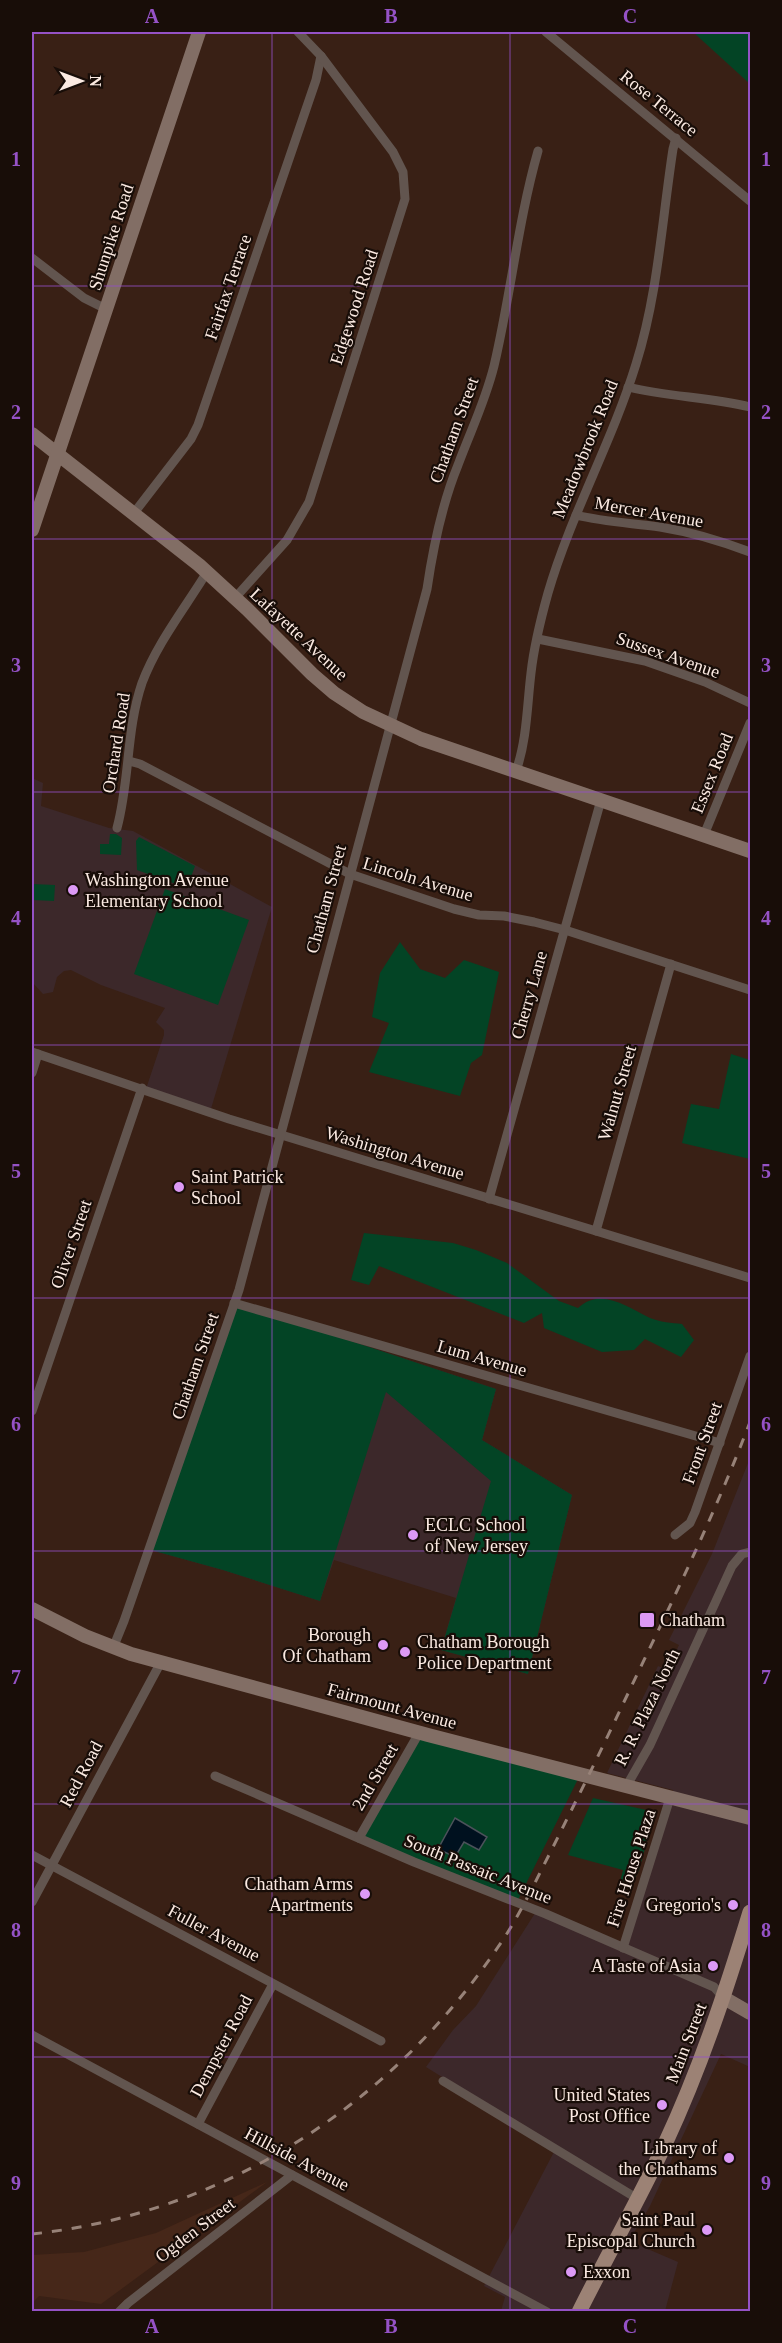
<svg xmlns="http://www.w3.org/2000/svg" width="782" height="2343" font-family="'Times New Roman',serif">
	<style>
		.commercial { fill: #3c282a }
		.built { fill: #462719 }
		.green { fill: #034425 }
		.water { fill: #00111f; stroke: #4b525a; stroke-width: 1.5 }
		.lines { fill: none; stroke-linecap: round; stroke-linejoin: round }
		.street { stroke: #62554f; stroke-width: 9 }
		.secondary { stroke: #826e65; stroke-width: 14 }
		.primary { stroke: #9c8275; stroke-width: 15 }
		.rail { stroke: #978278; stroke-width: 3; stroke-dasharray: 10 10; stroke-linecap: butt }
		.grid { fill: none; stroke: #9552c6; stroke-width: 1.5; stroke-opacity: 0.55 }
		.poi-dot { fill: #dc99f5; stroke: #180d08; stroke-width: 2 }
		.labels { text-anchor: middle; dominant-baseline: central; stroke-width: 4.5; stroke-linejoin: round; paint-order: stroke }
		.street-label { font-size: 18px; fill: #fbeae2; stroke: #180d08 }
		.poi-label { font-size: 18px; fill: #fbeae2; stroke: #180d08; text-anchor: end }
		.neatline { fill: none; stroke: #9552c6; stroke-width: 2 }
		.grid-label { font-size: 20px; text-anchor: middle; font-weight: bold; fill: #9552c6 }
	</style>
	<rect width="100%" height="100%" fill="#392015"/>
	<g class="commercial">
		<path d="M32 778 43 783 41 806 109 828 133 831 272 907 210 1112 146 1089 164 1035V1030L156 1022 165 1008 101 985 71 970 64 971 57 977 53 992 43 994 32 982Z"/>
		<path d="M236 1303 496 1389 482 1440 572 1495 528 1674 441 1650 456 1598 334 1560 320 1601 223 1570 147 1549Z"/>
		<path d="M750 1458V2067L721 2054 650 2206 629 2241 678 2262 665 2311H501L505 2297 484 2286 556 2148 426 2067 453 2030 476 2006 537 1910 623 1947 673 1790 607 1773 658 1666 667 1670 679 1645 669 1640 712 1554Z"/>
	</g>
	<path class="built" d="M267 2182 101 2304 39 2296 32 2303V2255L84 2252 156 2233Z"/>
	<g class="green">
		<path d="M693 32H750V84Z"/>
		<path d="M110 834H116L122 838 121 855 100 854V844H109Z"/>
		<path d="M139 837 195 866 187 888 137 870 136 841Z"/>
		<path d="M32 884 55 885 54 901 32 900Z"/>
		<path d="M165 889 249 920 218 1005 134 974Z"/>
		<path d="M400 942 420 969 445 978 464 960 499 972 482 1055 471 1063 460 1096 369 1072 389 1023 372 1017 380 973Z"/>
		<path d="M731 1054 750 1060V1159L682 1143 691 1104 719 1109Z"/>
		<path d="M364 1233 453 1243 476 1250 507 1263 559 1301 578 1308C601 1287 627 1307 650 1318 660 1322 672 1323 682 1324L694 1340 681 1357 645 1339 634 1350 602 1352 544 1328 542 1313 524 1323 379 1266 369 1285 351 1280Z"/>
		<path d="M236 1303 496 1389 482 1440 572 1495 528 1674 441 1650 491 1481 386 1392 320 1601 223 1570 147 1549Z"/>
		<path d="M419 1733 580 1775 516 1904 358 1838Z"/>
		<path d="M593 1798 655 1812 639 1870 633 1882H620L623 1870 568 1855Z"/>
	</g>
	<path class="water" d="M455 1818 487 1837 479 1850 464 1842 455 1857 438 1849Z"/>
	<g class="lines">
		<g class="street">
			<path d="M546 32 750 201"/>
			<path d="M32 258 84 298 106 309"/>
			<path d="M628 387C668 397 710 397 750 407"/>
			<path d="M134 513 191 439 198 425 316 80 321 56"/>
			<path d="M576 515C604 522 632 523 660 527 691 532 721 541 750 552"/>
			<path d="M235 598 287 540 309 502 405 199 403 172 393 152 321 56 298 32"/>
			<path d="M538 639 645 661 705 682 750 703"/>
			<path d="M129 761 140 764 350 874 454 909 479 915 504 916 534 922 565 930 750 990"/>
			<path d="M516 771C527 740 527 706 531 673 534 646 541 618 548 593 571 514 612 442 636 364 658 294 662 220 673 149L676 138"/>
			<path d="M117 828C130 780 126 730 142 683 157 643 185 608 207 572"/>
			<path d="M704 835 750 723"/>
			<path d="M32 1052 229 1119 750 1278"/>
			<path d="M32 1073 38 1054"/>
			<path d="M489 1199 601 800"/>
			<path d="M596 1231 671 964"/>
			<path d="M234 1303 720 1443"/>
			<path d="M32 1411 142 1088"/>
			<path d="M675 1535 690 1523 695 1512 750 1356"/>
			<path d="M113 1648 124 1621 239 1290 427 589C433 548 442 504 458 465 471 430 485 402 494 366 511 294 518 221 538 151"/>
			<path d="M215 1776 414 1862 546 1914 714 1987 724 1998"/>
			<path d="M626 1787 650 1745 732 1566 742 1554 750 1552"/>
			<path d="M359 1838 419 1733"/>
			<path d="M32 1855 381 2041"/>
			<path d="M32 1902 161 1662"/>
			<path d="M623 1948 670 1798"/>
			<path d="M32 2035 547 2312"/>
			<path d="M443 2081 638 2199"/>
			<path d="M198 2124 273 1984"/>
			<path d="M119 2312 128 2303 292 2175"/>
		</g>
		<g class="secondary">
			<path d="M32 434 199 565 247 609 312 674 334 693 363 712 421 739 750 851"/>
			<path d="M32 530 199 32"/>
			<path d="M32 1609 85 1636 131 1654 428 1735 750 1818"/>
			<path d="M724 1998 750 2013"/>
		</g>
		<path class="primary" d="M579 2312C607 2256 638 2201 665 2144 700 2069 726 1991 750 1912"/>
		<path class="rail" d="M32 2234C223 2214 391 2105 498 1947 519 1917 534 1884 551 1851 575 1803 599 1755 622 1706 667 1612 713 1519 750 1422"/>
	</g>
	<path class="grid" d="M272 32V2312M510 32V2312M32 286H750M32 539H750M32 792H750M32 1045H750M32 1298H750M32 1551H750M32 1804H750M32 2057H750"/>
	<g class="poi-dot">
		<circle cx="73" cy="890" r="6"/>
		<circle cx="179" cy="1187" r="6"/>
		<circle cx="413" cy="1535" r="6"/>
		<rect x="639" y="1612" width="16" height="16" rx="3"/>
		<circle cx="383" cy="1645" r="6"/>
		<circle cx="405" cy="1652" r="6"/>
		<circle cx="365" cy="1894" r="6"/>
		<circle cx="733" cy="1905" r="6"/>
		<circle cx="713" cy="1966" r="6"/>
		<circle cx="662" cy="2105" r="6"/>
		<circle cx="729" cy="2158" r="6"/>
		<circle cx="707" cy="2230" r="6"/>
		<circle cx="571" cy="2272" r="6"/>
	</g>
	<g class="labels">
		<g class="street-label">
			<text transform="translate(659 103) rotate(39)">Rose Terrace</text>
			<text transform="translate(111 237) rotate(-72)">Shunpike Road</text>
			<text transform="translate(228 287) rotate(-71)">Fairfax Terrace</text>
			<text transform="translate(354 307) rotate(-72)">Edgewood Road</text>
			<text transform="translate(454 430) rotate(-70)">Chatham Street</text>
			<text transform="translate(585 449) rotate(-68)">Meadowbrook Road</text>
			<text transform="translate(649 512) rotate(10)">Mercer Avenue</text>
			<text transform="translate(299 634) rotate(43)">Lafayette Avenue</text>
			<text transform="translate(668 655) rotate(19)">Sussex Avenue</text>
			<text transform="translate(116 743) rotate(-81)">Orchard Road</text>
			<text transform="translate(712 773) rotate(-68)">Essex Road</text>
			<text transform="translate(418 879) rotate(17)">Lincoln Avenue</text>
			<text transform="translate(326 899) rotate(-75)">Chatham Street</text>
			<text transform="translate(529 995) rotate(-74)">Cherry Lane</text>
			<text transform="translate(617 1093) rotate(-74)">Walnut Street</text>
			<text transform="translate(395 1153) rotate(17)">Washington Avenue</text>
			<text transform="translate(71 1244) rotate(-71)">Oliver Street</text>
			<text transform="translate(482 1358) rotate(16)">Lum Avenue</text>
			<text transform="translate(195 1366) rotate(-71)">Chatham Street</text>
			<text transform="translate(702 1443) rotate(-70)">Front Street</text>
			<text transform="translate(392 1706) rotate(15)">Fairmount Avenue</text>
			<text transform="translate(647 1707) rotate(-64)">R. R. Plaza North</text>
			<text transform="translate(81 1774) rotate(-62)">Red Road</text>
			<text transform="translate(375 1777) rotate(-60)">2nd Street</text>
			<text transform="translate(631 1868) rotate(-72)">Fire House Plaza</text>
			<text transform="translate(478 1869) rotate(22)">South Passaic Avenue</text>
			<text transform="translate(214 1933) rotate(28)">Fuller Avenue</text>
			<text transform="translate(686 2043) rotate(-69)">Main Street</text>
			<text transform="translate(221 2046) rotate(-62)">Dempster Road</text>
			<text transform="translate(297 2159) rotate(28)">Hillside Avenue</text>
			<text transform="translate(195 2230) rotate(-37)">Ogden Street</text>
		</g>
		<g class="poi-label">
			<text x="85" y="880" text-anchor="start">Washington Avenue<tspan x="85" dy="21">Elementary School</tspan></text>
			<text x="191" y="1177" text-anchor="start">Saint Patrick<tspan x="191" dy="21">School</tspan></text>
			<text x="425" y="1525" text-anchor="start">ECLC School<tspan x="425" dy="21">of New Jersey</tspan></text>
			<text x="660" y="1620" text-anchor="start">Chatham</text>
			<text x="371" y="1635">Borough<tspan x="371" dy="21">Of Chatham</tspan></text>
			<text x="417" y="1642" text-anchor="start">Chatham Borough<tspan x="417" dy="21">Police Department</tspan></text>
			<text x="353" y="1884">Chatham Arms<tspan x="353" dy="21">Apartments</tspan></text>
			<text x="721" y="1905">Gregorio's</text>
			<text x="701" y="1966">A Taste of Asia</text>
			<text x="650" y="2095">United States<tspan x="650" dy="21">Post Office</tspan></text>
			<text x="717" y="2148">Library of<tspan x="717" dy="21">the Chathams</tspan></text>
			<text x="695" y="2220">Saint Paul<tspan x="695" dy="21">Episcopal Church</tspan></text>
			<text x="583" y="2272" text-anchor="start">Exxon</text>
		</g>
	</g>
	<rect width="782" height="2343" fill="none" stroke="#180d08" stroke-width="66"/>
	<g transform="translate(81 81) rotate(90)" stroke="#180d08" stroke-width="4.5" paint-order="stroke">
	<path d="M0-4.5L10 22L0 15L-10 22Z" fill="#fbeae2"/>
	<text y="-9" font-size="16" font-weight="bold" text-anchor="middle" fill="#fbeae2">N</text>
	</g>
	<rect x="33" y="33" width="716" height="2277" class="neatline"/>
	<g class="grid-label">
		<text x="152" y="23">A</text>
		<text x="391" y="23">B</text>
		<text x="630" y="23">C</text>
		<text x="16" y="166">1</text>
		<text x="766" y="166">1</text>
		<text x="16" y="419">2</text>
		<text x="766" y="419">2</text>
		<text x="16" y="672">3</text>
		<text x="766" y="672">3</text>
		<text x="16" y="925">4</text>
		<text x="766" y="925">4</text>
		<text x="16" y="1178">5</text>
		<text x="766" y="1178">5</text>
		<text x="16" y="1431">6</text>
		<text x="766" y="1431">6</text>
		<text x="16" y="1684">7</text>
		<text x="766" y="1684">7</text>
		<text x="16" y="1937">8</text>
		<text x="766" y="1937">8</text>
		<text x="16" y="2190">9</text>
		<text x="766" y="2190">9</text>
		<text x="152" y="2333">A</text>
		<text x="391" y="2333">B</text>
		<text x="630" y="2333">C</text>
	</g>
</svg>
